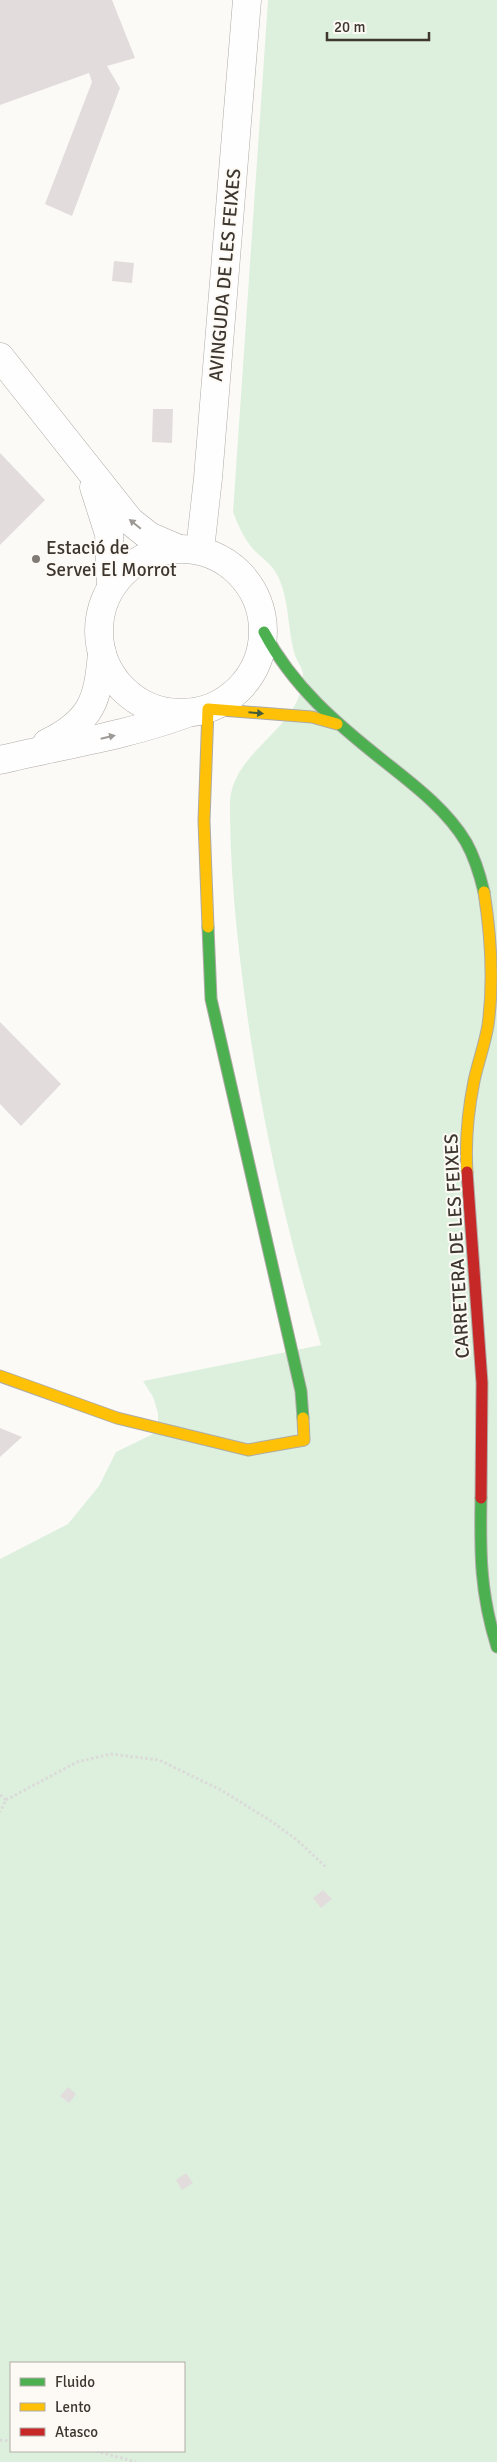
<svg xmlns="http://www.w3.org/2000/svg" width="497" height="2462" font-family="Signika,sans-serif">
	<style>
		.green { fill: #ddf0de; fill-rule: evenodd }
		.building { fill: #e2dcdd }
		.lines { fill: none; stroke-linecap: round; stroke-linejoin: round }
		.street-casing { stroke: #aeaba6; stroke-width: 29 }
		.fast-casing { stroke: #aeaba6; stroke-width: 13 }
		.slow-casing { stroke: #aeaba6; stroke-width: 13 }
		.jam-casing { stroke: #aeaba6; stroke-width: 13 }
		.path { stroke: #dbdad8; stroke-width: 3; stroke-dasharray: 2.5 2.5; stroke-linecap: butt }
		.street { stroke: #fffefe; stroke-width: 28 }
		.fast { stroke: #4caf50; stroke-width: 11 }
		.slow { stroke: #ffc107; stroke-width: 11 }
		.jam { stroke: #c62828; stroke-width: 11 }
		.oneway { fill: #9e9a96 }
		.oneway2 { fill: #425b39 }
		.poi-dot { fill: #807b75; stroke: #fdfaf6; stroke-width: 2 }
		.labels { text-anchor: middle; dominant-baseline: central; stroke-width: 4; stroke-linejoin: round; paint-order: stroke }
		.street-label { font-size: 19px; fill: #3d372f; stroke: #fdfaf6 }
		.poi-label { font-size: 19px; fill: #3d372f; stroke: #fdfaf6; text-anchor: start }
	</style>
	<rect width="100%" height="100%" fill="#fcfaf7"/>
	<path class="green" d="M268 0H497V2462H0V1559L68 1524 99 1486 116 1452 153 1434 158 1427V1413L153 1397 143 1381 321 1345C284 1224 257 1101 242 975 235 919 230 863 230 806 229 750 303 730 303 675 303 668 297 662 295 655 287 629 290 597 276 573 271 564 261 557 254 550 244 539 238 525 233 512ZM11 2363H184V2451H11Z"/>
	<g class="building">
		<path d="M0 0H112L135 58 107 66 120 88 72 216 45 204 92 82 89 73 0 105Z"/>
		<path d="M114 261 134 263 132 283 112 281Z"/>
		<path d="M153 409H173L172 443 152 442Z"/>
		<path d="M0 453 45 500 0 545Z"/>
		<path d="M0 1022 61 1084 21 1126 0 1104Z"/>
		<path d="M0 1428 22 1437 0 1457Z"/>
		<path d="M323 1890 332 1899 321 1908 313 1898Z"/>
		<path d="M68 2087 76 2094 69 2103 60 2096Z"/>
		<path d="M186 2173 193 2183 182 2190 176 2180Z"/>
	</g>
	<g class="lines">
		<g class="street-casing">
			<g id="street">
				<path d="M0 357 130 521 149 536 177 548"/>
				<path d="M94 487 109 534 111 587"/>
				<circle cx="181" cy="631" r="82"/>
				<path d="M200 550 208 478 247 0"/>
				<path d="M47 743C92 721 98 700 102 653"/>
				<path d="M0 760C62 745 125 736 185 714"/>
			</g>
		</g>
		<g class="fast-casing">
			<g id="fast">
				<path d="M264 632C293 687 337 724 385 762 414 785 447 810 466 842 475 858 480 875 484 892"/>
				<path d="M208 927 211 999 301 1391 303 1418"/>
				<path d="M481 1498C480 1553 480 1593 497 1647"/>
			</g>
		</g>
		<g class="slow-casing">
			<g id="slow">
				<path d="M208 927 204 821 208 709 312 717 337 724"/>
				<path d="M467 1172C465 1141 468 1111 474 1081 478 1062 485 1044 488 1025 494 981 491 936 484 892"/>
				<path d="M0 1376 117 1418 248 1450 304 1440 303 1418"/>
			</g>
		</g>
		<g class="jam-casing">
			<path id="jam" d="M467 1172 482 1383 481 1498"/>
		</g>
		<g class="path">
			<path d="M0 1795 6 1800 0 1812"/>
			<path d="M6 1800 77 1762 111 1754 159 1760 221 1790 271 1821 297 1840 327 1868"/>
			<path d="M0 2440 11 2441"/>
			<path d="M96 2451 136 2462"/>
		</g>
		<use href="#street" class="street"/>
		<use href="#fast" class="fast"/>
		<use href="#slow" class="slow"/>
		<use href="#jam" class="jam"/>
	</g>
	<defs><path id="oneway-solid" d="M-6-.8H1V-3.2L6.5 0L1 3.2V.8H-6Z" transform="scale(1.25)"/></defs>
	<g class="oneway">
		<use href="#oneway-solid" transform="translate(135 524) rotate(-141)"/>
		<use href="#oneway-solid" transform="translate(108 737) rotate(-13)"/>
	</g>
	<use class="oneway2" href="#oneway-solid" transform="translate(256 713) rotate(5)"/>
	<circle class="poi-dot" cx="36" cy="559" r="5"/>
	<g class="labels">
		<g class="street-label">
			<text transform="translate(225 275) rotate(-85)">AVINGUDA DE LES FEIXES</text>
			<text transform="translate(457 1246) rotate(-93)">CARRETERA DE LES FEIXES</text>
		</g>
		<g class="poi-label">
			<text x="46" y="548">Estació de<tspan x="46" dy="22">Servei El Morrot</tspan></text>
		</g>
	</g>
	<rect x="10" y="2362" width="175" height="90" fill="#fdfaf6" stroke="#b0aca6"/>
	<rect x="20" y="2378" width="25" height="8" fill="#4caf50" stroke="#b0aca6"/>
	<text x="55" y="2387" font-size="15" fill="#3d372f">Fluido</text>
	<rect x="20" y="2403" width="25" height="8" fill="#ffc107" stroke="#b0aca6"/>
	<text x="55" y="2412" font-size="15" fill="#3d372f">Lento</text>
	<rect x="20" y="2428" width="25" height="8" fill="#c62828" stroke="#b0aca6"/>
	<text x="55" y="2437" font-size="15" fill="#3d372f">Atasco</text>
	<path d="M327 32v8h102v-8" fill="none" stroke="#3d372f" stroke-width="2.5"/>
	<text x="334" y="32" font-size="15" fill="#3d372f" stroke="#fdfaf6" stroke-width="4" paint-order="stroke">20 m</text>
</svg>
